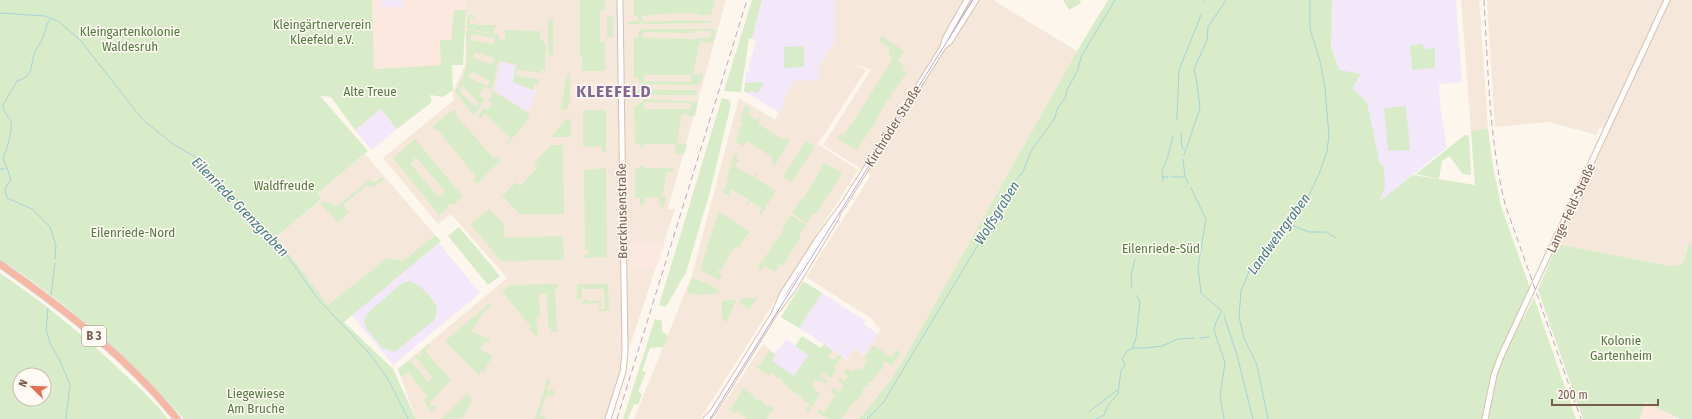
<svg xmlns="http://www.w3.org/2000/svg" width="1692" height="419" font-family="'Fira Sans Condensed',sans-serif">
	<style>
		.residential { fill: #f5e8da; fill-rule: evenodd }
		.commercial { fill: #fde8e0 }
		.education { fill: #f3e8fa }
		.green { fill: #d8ecc9; fill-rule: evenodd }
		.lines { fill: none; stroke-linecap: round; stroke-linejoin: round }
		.stream { stroke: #a5d3da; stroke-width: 1 }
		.secondary-casing { stroke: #d6c0b0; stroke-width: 7 }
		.highway-casing { stroke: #dad1cd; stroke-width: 8 }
		.secondary { stroke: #fff; stroke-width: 5 }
		.highway { stroke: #f7b7a3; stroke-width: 6 }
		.tram { stroke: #b9a8c9; stroke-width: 1 }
		.rail { stroke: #b9a8c9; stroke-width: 1; stroke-dasharray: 6 4; stroke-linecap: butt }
		.labels { text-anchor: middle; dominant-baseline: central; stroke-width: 3; stroke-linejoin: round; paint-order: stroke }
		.shield { fill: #fffaf3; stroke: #a28b7f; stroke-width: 1 }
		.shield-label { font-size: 12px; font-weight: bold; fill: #7a5c4d }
		.park-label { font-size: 13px; fill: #537a41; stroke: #fffaf3 }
		.street-label { font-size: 13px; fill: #7a5c4d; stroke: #fffaf3 }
		.water-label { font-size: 14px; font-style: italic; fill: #437c86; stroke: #fffaf3 }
		.district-label { font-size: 17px; font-weight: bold; letter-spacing: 1px; fill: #846695; stroke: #fffaf3 }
	</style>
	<rect width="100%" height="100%" fill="#fdf6ec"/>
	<g class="residential">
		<path d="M466 0H726L668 209H675L606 419H416L398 369 507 278 451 214 438 224 383 158 454 100 453 91 465 65ZM628 89 695 90 697 95H628Z"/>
		<path d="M835 0H993L1077 51 909 350 890 381 859 419H714L763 344 776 355 772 361 800 381 824 344 847 360 854 349 864 356 881 329 875 324 872 319 806 277 871 175 823 145 871 70 850 62 866 70 818 144 858 170 700 419H634L692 275 739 98 775 120 783 105 784 100 793 80 819 65 835 40Z"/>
		<path d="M1461 0H1479L1488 128 1471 131Z"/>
		<path d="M1487 0H1692V244H1688L1683 265 1670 266 1557 244 1609 132 1600 127 1596 135 1549 122 1495 127Z"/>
		<path d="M365 154 435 235 403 261 387 258 328 306 276 237 323 199 318 193Z"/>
	</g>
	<g class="commercial">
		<path d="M372 0H466L463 65 374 69Z"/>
		<path d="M614 81 615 101 576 102 574 104 572 100V82Z"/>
		<path d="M630 242H665L656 268H630Z"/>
		<path d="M1645 401 1678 419H1640Z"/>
	</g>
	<g class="education">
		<rect x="381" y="0" width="23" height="7"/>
		<path d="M762 0H835V40L819 65V80L793 81 784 100 783 105 779 113 744 91 746 72H750L749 66 756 40 752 39Z"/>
		<path d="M1332 0H1456L1462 82 1439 84 1440 104 1447 147 1379 202 1380 164 1367 102 1352 88 1339 70 1331 47Z"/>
		<path d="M501 62 516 65 513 82 537 92 529 111H527L494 90Z"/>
		<path d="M381 109 397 129 372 150 355 130Z"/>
		<path d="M439 243 480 293 393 365 352 315Z"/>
		<path d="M822 293 866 321 864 324 878 334 864 355 854 349 847 359 799 328Z"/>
		<path d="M786 339 808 355 794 377 771 361 778 348 780 349Z"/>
	</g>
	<g class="green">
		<path d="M0 0H372L374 69 441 65 440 40H451L454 10H466L463 65H452L453 90 443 97 430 95 432 102 397 129 381 109 355 130 331 97 320 96 368 151 318 193 322 199 276 237 328 305 387 258 403 261 435 235 441 241 344 322 393 369 416 419H184C130 358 68 304 0 259Z"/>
		<path d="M580 0H605V10L600 11V42H605V71H582V56H580Z"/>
		<path d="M634 0H715L711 15H698V13H694L656 14 655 15 642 16 643 22 694 20V21H711V23L642 24 641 21 640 24H629L627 22 638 21V16H634Z"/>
		<path d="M752 0H762L752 39 749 38 741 92 724 91Z"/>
		<path d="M1063 0H1080L1081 3 1069 10Z"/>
		<path d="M1108 0H1332L1331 47 1339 70 1361 74 1352 88 1367 102 1380 164 1384 166 1385 186 1380 201 1413 175 1475 185 1471 131 1488 128 1492 161 1501 206 1530 288 1494 368 1483 419H859L890 381 909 350 1077 51Z"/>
		<path d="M468 15H474V18H470V24H476V25H496L497 27H494V33H497L495 34 468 29 467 28Z"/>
		<path d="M613 16V37H607V17Z"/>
		<rect x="548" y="19" width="5" height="36"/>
		<path d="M641 29H711L716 30 713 43 700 41 693 74 700 75V73H703L700 83 698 85 639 84V78H634V38H638V32H641ZM694 31H711V37L698 38 697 39 642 38 643 32 693 33ZM644 75H691V82L644 81Z"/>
		<path d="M466 30 499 35V39L505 40V30L540 31V40H543L544 44 546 45 545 70 498 61 495 79 491 89 483 87 479 96 485 99 476 113 473 115 455 91C470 72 467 52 466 30ZM471 34 495 38 494 44 471 40ZM474 52 494 58 493 64 473 58ZM471 71 490 81 487 86 468 77ZM463 86 479 103 475 107 459 91Z"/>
		<path d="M882 36 904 51 898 61 904 66 902 69 907 72 885 104 879 115 878 114 876 121 857 150 837 138 842 134 844 135 851 123 852 124 893 58 889 55V47L879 41Z"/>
		<path d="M1423 44 1424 49 1435 48V68L1412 70 1410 45Z"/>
		<path d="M804 46V67L784 68V47Z"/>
		<path d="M516 65 542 70 541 73 517 69 516 75 540 80 538 85 535 84 533 90 513 82Z"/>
		<path d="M567 73 570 74V102L567 109 563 110 561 107Z"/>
		<path d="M762 82 763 85 758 93 750 91 748 93 744 91 745 83Z"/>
		<path d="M628 89 695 90H697V95H627Z"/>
		<path d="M493 91 530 114 523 126 507 144 506 143 510 138 485 114 481 118 478 116 484 107 488 110 492 104 488 101Z"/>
		<path d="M722 98 729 100 731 104 710 192 686 272 666 307 659 305Z"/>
		<path d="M643 99 698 102 695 116 682 114 677 143 687 145 684 154 675 155V144H644L643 150 642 147H640V144H635L634 106 639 105V102H643ZM644 102 691 103V109H644Z"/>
		<path d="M745 105 749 109H751L748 114 757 120 759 118 760 119 758 124 784 140 786 138 790 140 775 165 771 163 773 158 747 141 743 146 736 142 740 126H742L743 124 740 123Z"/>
		<path d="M1406 106 1410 150 1388 151 1384 108Z"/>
		<path d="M454 109 456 112 455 114 494 159 497 156 501 160 477 184 473 180 476 177 438 130 436 131 432 127Z"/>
		<path d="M583 110H606V152H602L601 146 583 147Z"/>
		<path d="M566 119H571V136L569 137H551Z"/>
		<path d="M1465 135 1469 136 1471 175 1463 174 1449 156 1442 161 1439 179 1416 174Z"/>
		<path d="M415 139 463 197 454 204H450L447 206 448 208 439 215 393 158ZM416 157 445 191 438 197 410 163Z"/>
		<path d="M806 141 815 146 792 182 783 177Z"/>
		<path d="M551 145H563L564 214H520L502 196 516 182 520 186 538 167 534 163Z"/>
		<path d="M734 153 738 155 736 158 740 161H738L735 166 753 177 756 172 757 173 755 178 776 191 761 215 759 213 762 208 750 201 747 206 746 205 749 200 731 189 729 195 723 193 729 178 727 177Z"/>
		<path d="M824 163 842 173 816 214H813L807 223 792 213 801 199H803C811 188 817 176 824 163Z"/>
		<path d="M640 166H644V168H675L672 172H667L662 196 667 197 664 207H660L659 197 645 198V204L640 205V198H635V168H640Z"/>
		<path d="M606 168 607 255 605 257 586 258 582 255 588 254V249H585L584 170Z"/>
		<path d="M382 177 384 179 374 187 367 185 343 205 349 212 338 222 320 203 324 202 337 206 370 179 374 183Z"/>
		<path d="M489 209 504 224V238L563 236 564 260 501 261 470 224Z"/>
		<path d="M718 213H721L750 232 744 238 743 243 742 242 740 248 735 246 721 270 719 269 718 272 722 276 719 280 700 270Z"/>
		<path d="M791 215 806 225 800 234V238L783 266 777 263 776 265 779 266 775 272 764 266 762 270 758 268 759 265 770 250 774 241H777L783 231 782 229Z"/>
		<path d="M459 227 500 276 488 285 448 236Z"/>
		<path d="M1689 243 1692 244V419H1680L1645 402 1640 419H1583L1538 290 1557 244 1670 266 1683 264Z"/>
		<path d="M0 273C44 303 85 336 123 373 139 387 155 402 168 419H0ZM20 375H44V399H20Z"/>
		<path d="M692 278C701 281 715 285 720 293L698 295 688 293V288Z"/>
		<path d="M410 281C419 284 431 296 436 305 438 310 436 316 434 320L395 352 382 348 366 328 364 321 368 313 402 283Z"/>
		<path d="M805 282 822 293 799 328 781 317 802 283Z"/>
		<path d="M558 284V289H555L557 332H551V327H548L547 294H539L540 316 536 317 538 337 536 336 529 329 531 327 502 291 510 285Z"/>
		<path d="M577 284H608L609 310 600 312 599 303 581 304 585 299H587V301H601V309H605L604 289H582V298L577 300Z"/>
		<path d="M741 298H757L750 309 739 303Z"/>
		<path d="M1534 298 1576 419H1487L1495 378 1503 356Z"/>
		<path d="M736 300 727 322 722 319V301Z"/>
		<path d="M490 303 491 306 484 312 471 331 490 340 488 343 484 341 480 349 492 356 484 372 481 371 479 375 445 341Z"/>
		<path d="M655 319 662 321V331L668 336 664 347 650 348 642 371 646 372 638 392 642 394 638 405 634 404 628 419H623Z"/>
		<path d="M802 336 821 348 824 344 833 351 828 356 834 360 838 355 842 356 834 368 836 370 831 378 823 373 821 376 828 381 826 384 821 380 819 382 815 380 812 386 815 389 814 390 820 394 808 412 806 410 810 405 806 401 805 402 802 398 787 387 788 386 783 383 782 379 774 376 775 374 773 373 769 375 756 367 760 365 769 350 776 355 772 361 794 376 808 355 795 346Z"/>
		<path d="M429 344V347L425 351 451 380 430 402 432 407 435 405 437 407 431 412 424 401 428 397 408 372 401 377 398 369 410 360 428 382 433 378 415 356 417 354 419 356 422 354 420 351Z"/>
		<path d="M874 345 891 357 896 350 901 353 892 365 885 361 883 364 884 366 871 382 870 381 868 383 869 385 864 388 861 394 862 395 857 399 859 400 857 402 856 400 849 407 850 408 843 418 842 417 841 419C830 419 825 419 817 412L819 409 824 412 835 396 830 392 834 387 840 392 843 388 842 387 843 385 838 381 840 378 845 381 848 376 843 373 847 369 852 372 854 369 857 371 859 367 862 370 867 360 864 358Z"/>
		<path d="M546 379 550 380 547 390 549 391 552 388 555 394 554 396 546 395 540 415 546 417 544 419H535L545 388Z"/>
		<path d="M744 388 755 397 756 400 758 401 760 399 765 405 769 407 770 405 775 409 768 414 769 416 767 419H747L737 411 734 413 728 409 732 407Z"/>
		<path d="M467 394 472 399 463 418 442 419Z"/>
	</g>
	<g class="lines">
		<g class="stream">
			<path d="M1205 1V0"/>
			<path d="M0 13 45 16 58 21 81 41 142 119 173 144 197 158 244 207 286 254 318 299 369 353 388 379 408 419"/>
			<path d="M51 19C46 23 46 29 44 35 42 41 38 46 35 52 29 66 36 75 17 81L3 105C2 111 8 115 11 121 13 129 7 150 3 158L11 179 5 189 7 198 32 209 50 227 56 245 55 259"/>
			<path d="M1177 120 1179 70 1201 15"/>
			<path d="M1181 133 1182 147 1184 149"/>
			<path d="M1184 155 1200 108 1197 83 1194 69 1207 40 1208 27 1226 0"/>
			<path d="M1183 159 1185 177 1188 183"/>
			<path d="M0 169H5"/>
			<path d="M1163 177H1168"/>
			<path d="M1171 177H1184"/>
			<path d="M1163 182 1162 171 1167 159 1173 137"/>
			<path d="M1191 188 1206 219 1198 268 1201 293 1222 311 1216 322 1214 330 1225 363 1220 396 1224 419"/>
			<path d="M1289 224 1309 232H1326L1336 238"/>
			<path d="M1132 288 1131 276 1135 259"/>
			<path d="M51 295 55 263"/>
			<path d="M48 308 46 330 51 345 59 359 70 384 66 419"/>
			<path d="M1224 316 1237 355 1253 419"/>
			<path d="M1200 338 1209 337"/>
			<path d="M1133 347 1136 338 1140 302 1136 295"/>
			<path d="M1089 412 1117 390"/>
			<path d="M867 419 883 403 999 210 1014 182 1023 172 1031 151 1055 118 1057 109 1065 98 1067 90 1078 70 1081 57 1115 0"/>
			<path d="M1096 419 1104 415 1109 404 1118 394 1121 371 1125 365 1122 359 1127 351 1133 348H1145L1162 346 1178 339 1194 338"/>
			<path d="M1268 419 1257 365 1244 338 1239 317 1241 291 1250 269 1286 228 1310 193 1319 174 1327 151 1329 135 1325 88 1320 61 1310 29V0"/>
		</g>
		<g class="secondary-casing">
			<g id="secondary">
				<path d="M944 46 950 41 976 0"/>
				<path d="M778 309 793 289 837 216"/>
				<path d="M608 419 623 372 625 352 620 0"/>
				<path d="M706 419 713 412 774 314 782 295 818 239 843 205 943 47 946 37 967 0"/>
				<path d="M1485 419 1494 375 1501 356 1667 0"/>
			</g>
		</g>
		<g class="highway-casing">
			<path id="highway" d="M0 264C64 309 128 358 177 419"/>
		</g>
		<use href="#secondary" class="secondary"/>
		<use href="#highway" class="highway"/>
		<path class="tram" d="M710 419 973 0"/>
		<g class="rail">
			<path d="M1484 0C1488 68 1489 138 1505 204L1581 419"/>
			<path d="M617 419 747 0"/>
		</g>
	</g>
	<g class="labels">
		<rect class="shield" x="82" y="326" width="24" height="20" rx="3"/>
		<g class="shield-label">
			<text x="94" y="336">B 3</text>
		</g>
		<g class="park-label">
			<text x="322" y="24">Kleingärtnerverein<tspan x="322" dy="15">Kleefeld e.V.</tspan></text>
			<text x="130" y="31">Kleingartenkolonie<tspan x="130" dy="15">Waldesruh</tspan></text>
			<text x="370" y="91">Alte Treue</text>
			<text x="284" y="185">Waldfreude</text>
			<text x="133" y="232">Eilenriede-Nord</text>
			<text x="1161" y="248">Eilenriede-Süd</text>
			<text x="1621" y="340">Kolonie<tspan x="1621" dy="15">Gartenheim</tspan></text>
			<text x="256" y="393">Liegewiese<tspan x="256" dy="15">Am Bruche</tspan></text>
		</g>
		<g class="street-label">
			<text transform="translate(893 126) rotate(-58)">Kirchröder Straße</text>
			<text transform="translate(1571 208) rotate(-65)">Lange-Feld-Straße</text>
			<text transform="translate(622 211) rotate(-91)">Berckhusenstraße</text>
		</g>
		<g class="water-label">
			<text transform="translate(240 207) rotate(46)">Eilenriede Grenzgraben</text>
			<text transform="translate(997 213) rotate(-58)">Wolfsgraben</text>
			<text transform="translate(1279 234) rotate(-54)">Landwehrgraben</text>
		</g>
		<g class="district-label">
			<text x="614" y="91">KLEEFELD</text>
		</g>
	</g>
	<g transform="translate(32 387) rotate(293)"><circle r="19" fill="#fffaf3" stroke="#cabbb1"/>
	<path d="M0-3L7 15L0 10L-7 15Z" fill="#e76f51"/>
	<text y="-6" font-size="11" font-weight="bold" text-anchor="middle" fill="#7a5c4d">N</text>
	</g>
	<path d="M1552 399v6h106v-6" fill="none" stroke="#7a5c4d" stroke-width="2"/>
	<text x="1558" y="399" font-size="12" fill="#7a5c4d" stroke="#fffaf3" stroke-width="3" paint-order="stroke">200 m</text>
</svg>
